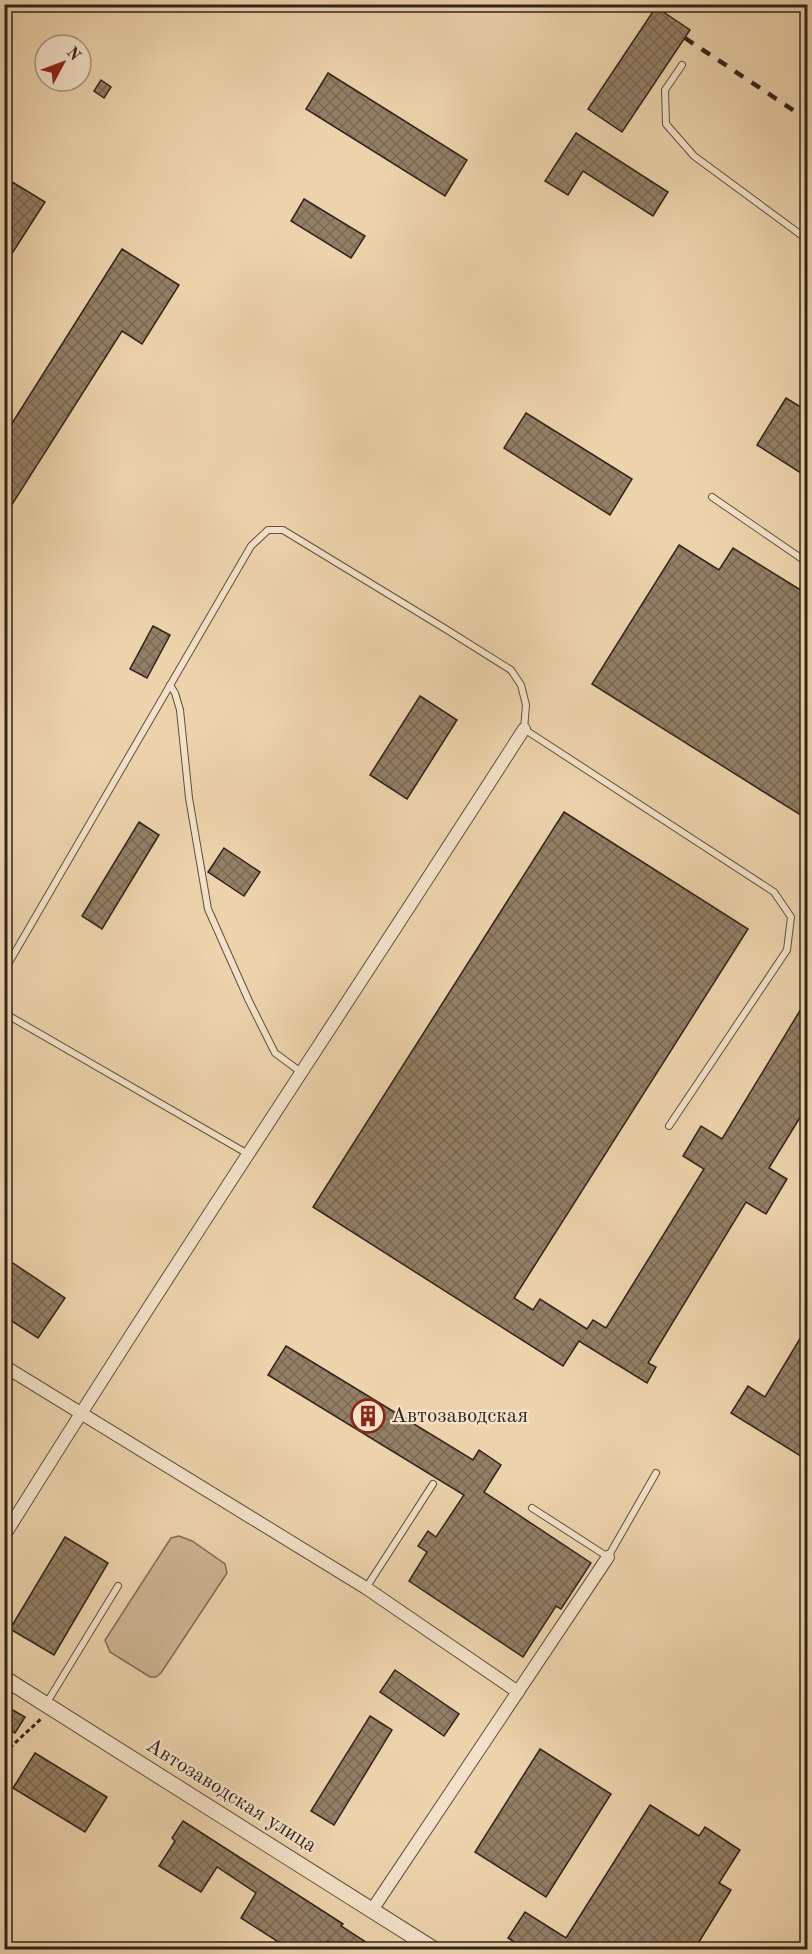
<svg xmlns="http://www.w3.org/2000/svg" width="812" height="1954" font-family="'Old Standard TT',serif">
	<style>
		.garden { fill: #cdb593; stroke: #7f6c57; stroke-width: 1.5 }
		.building { fill: url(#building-cross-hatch); stroke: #31241b; stroke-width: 1.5 }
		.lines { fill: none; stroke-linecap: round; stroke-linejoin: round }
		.service-casing { stroke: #60503f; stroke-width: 8 }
		.minor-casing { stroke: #60503f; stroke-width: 14 }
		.tertiary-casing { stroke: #60503f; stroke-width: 17 }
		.path { stroke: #31241b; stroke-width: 3; stroke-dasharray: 4.5 3; stroke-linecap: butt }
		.service { stroke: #f3e2c9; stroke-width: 6 }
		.minor { stroke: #f3e2c9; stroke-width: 12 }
		.tertiary { stroke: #f3e2c9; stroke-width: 15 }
		.rail { stroke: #31241b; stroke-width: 4.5; stroke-dasharray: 10 10; stroke-linecap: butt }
		.labels { text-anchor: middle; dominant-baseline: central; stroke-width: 4.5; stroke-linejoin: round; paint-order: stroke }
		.poi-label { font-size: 21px; fill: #31241b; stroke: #f3e2c9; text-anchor: start }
		.street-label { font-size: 21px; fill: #31241b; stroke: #f3e2c9 }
	</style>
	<defs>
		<pattern id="building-cross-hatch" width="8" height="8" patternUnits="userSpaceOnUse" patternTransform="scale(1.5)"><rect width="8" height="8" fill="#937f66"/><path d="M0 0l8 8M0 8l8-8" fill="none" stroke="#796853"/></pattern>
	</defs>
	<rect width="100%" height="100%" fill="#edd3ac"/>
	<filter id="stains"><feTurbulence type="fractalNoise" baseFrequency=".00333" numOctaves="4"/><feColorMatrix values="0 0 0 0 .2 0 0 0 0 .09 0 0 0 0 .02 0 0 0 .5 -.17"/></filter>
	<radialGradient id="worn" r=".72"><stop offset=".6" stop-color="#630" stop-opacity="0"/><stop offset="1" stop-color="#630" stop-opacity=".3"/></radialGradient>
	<path class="garden" d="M179 1536 192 1541 225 1564 227 1573 161 1673 156 1677H150L110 1652 105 1640 171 1538Z"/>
	<g class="building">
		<path d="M656 7 690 30 622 132 588 109Z"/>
		<path d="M328 73 467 160 445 196 306 109Z"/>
		<path d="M101 80 111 87 104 98 94 91Z"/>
		<path d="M576 133 668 192 653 216 583 171 568 195 545 181Z"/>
		<path d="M4 177 45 202 4 266Z"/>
		<path d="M304 199 365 236 351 258 291 221Z"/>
		<path d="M122 249 179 285 142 344 122 331 4 517V436Z"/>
		<path d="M786 398 807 411V477L757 445Z"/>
		<path d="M526 413 632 479 610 515 504 448Z"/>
		<path d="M679 545 719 570 733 548 807 594V819L592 684Z"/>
		<path d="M153 626 170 635 147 678 130 669Z"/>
		<path d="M420 696 457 720 407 799 370 775Z"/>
		<path d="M564 812 748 929 514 1298 533 1310 540 1299 587 1329 593 1320 606 1328 704 1169 683 1156 701 1126 722 1139 807 999V1106L769 1168 787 1179 766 1214 746 1202 648 1363 656 1367 647 1383 579 1341 563 1366 313 1207Z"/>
		<path d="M139 822 159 835 102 929 82 916Z"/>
		<path d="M224 848 260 872 244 896 208 872Z"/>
		<path d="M4 1257 65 1298 38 1338 4 1316Z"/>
		<path d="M807 1327V1460L731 1413 748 1386 765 1397Z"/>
		<path d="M286 1346 473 1460 479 1450 501 1465 484 1492 591 1563 561 1609 556 1606 523 1657 409 1581 427 1552 418 1546 428 1531 436 1537 464 1495 268 1375Z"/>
		<path d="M65 1537 108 1563 54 1655 10 1629Z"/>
		<path d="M395 1670 459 1714 444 1736 380 1692Z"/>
		<path d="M4 1705 25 1717 15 1733 4 1727Z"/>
		<path d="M370 1716 392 1730 334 1825 311 1811Z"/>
		<path d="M540 1749 611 1794 546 1897 475 1852Z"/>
		<path d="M35 1753 107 1797 85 1832 13 1788Z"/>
		<path d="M650 1805 699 1836 705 1827 740 1850 719 1883 731 1890 694 1950H527L508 1938 525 1912 566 1938Z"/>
		<path d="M183 1821 343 1924 341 1926 378 1950H342L328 1941 323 1950H291L241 1918 256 1893 217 1867 201 1892 159 1866 175 1841 172 1838Z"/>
	</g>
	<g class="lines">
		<g class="service-casing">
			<g id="service">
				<path d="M682 65 665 90 666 124 694 156 808 240"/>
				<path d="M712 497 808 563"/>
				<path d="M170 685 175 693 180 710 189 798 208 909 249 1001 275 1053 301 1072"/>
				<path d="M4 971 251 546 268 530H283L444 628 511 670 521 685 526 705 524 729 774 892 791 917 787 950 669 1126"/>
				<path d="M4 1013 248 1154"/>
				<path d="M532 1508 608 1557 656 1473"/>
				<path d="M366 1588 433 1484"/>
				<path d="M46 1704 118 1586"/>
			</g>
		</g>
		<g class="minor-casing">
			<g id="minor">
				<path d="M4 1366 366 1588 518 1692"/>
				<path d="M4 1536C173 1264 352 998 524 729"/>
				<path d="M372 1910 608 1557"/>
			</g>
		</g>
		<g class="tertiary-casing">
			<path id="tertiary" d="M4 1678 435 1950"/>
		</g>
		<path class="path" d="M4 1753 42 1718"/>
		<use href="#service" class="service"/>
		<use href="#minor" class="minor"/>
		<use href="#tertiary" class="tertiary"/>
		<path class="rail" d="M685 38 808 120"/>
	</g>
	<defs>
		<g id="building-ring" transform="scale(1.725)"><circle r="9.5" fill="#f3e2c9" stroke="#8f2418" stroke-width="1.5"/><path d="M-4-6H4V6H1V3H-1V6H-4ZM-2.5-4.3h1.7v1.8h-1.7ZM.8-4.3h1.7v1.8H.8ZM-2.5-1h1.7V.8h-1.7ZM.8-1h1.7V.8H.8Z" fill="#8f2418"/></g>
	</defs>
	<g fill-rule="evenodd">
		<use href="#building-ring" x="368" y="1416"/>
	</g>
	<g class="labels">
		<g class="poi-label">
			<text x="391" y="1416">Автозаводская</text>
		</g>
		<g class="street-label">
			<text transform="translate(231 1796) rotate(32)">Автозаводская улица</text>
		</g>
	</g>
	<rect width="812" height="1954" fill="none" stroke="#edd3ac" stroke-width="24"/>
	<rect x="6" y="6" width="800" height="1942" fill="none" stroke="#31241b" stroke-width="3"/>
	<rect x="12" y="12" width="788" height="1930" fill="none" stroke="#31241b" stroke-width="1.5"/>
	<g transform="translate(63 63) rotate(49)"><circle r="28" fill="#f3e2c9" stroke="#a59683" stroke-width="1.5"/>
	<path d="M0-4.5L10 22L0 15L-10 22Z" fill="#8f2418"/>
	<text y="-9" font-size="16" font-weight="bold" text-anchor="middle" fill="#31241b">N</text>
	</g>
	<rect width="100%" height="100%" filter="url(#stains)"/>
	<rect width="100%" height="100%" fill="url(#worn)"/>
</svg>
